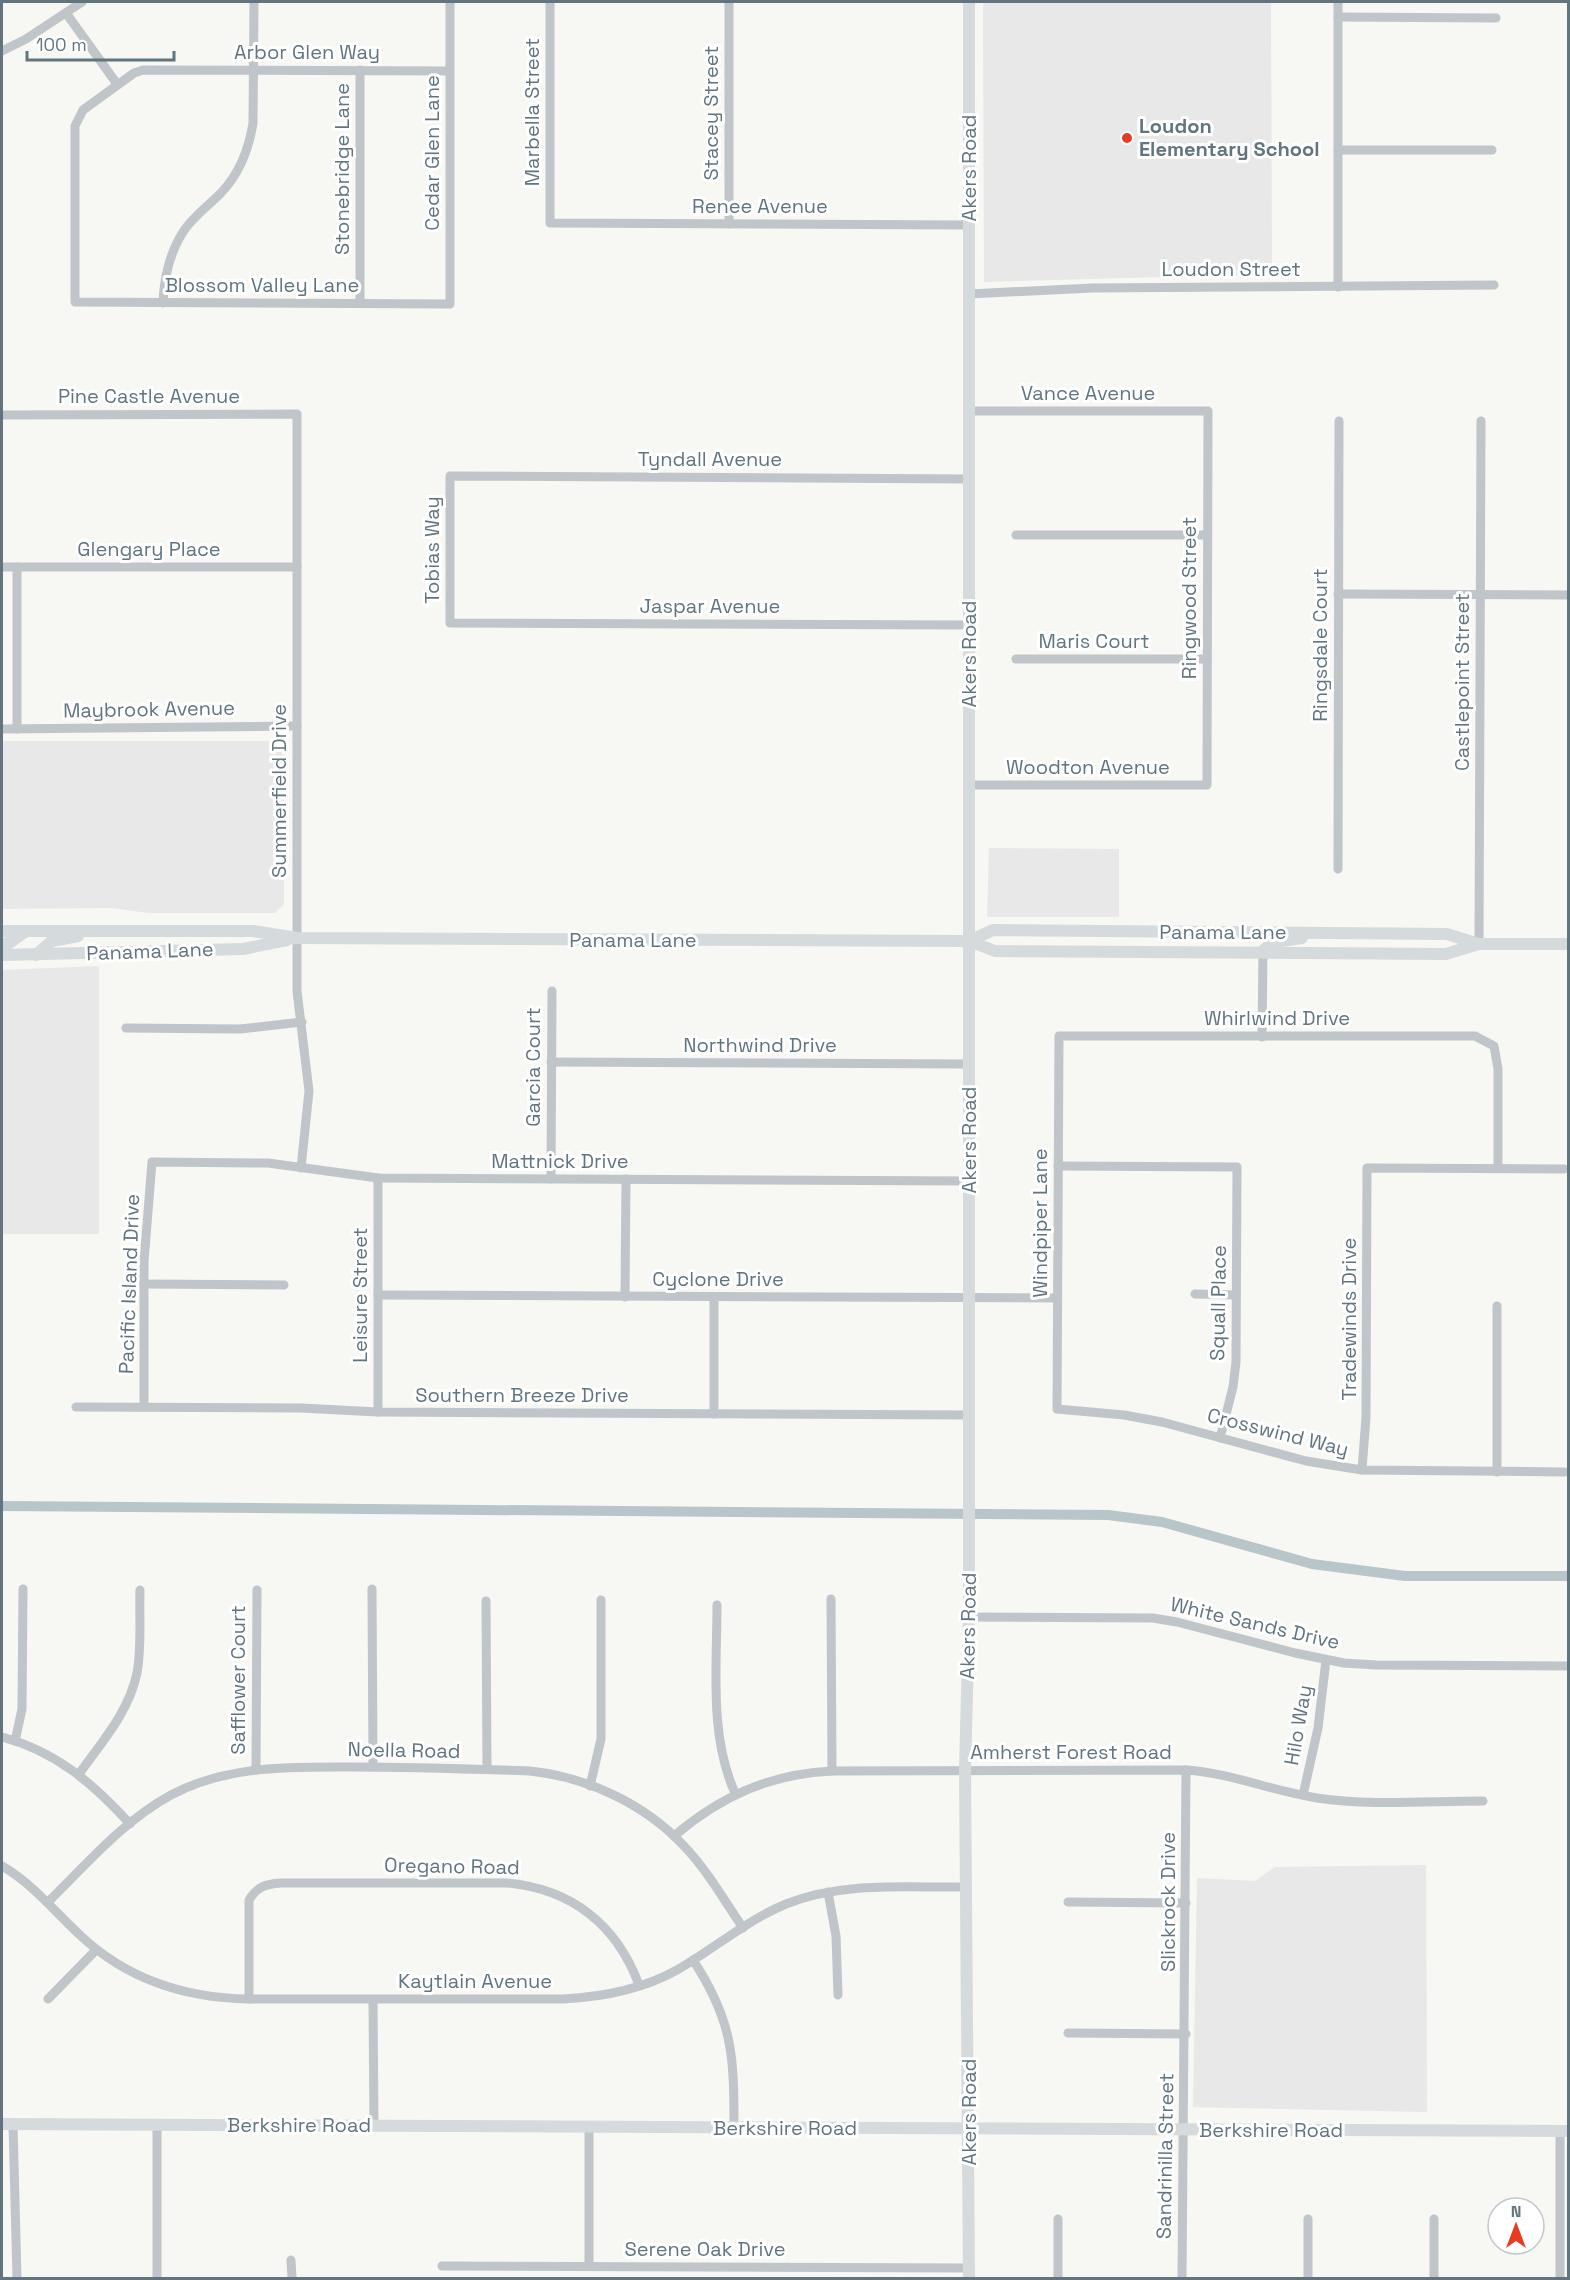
<svg xmlns="http://www.w3.org/2000/svg" width="1570" height="2280" font-family="'Space Grotesk',sans-serif">
	<style>
		.built { fill: #e7e8e7 }
		.lines { fill: none; stroke-linecap: round; stroke-linejoin: round }
		.canal { stroke: #b8c6c9; stroke-width: 10 }
		.street { stroke: #bfc5c8; stroke-width: 9 }
		.secondary { stroke: #d5dadd; stroke-width: 12 }
		.poi-dot { fill: #e83c22; stroke: #fff; stroke-width: 2 }
		.labels { text-anchor: middle; dominant-baseline: central; stroke-width: 6; stroke-linejoin: round; paint-order: stroke }
		.street-label { font-size: 20px; fill: #61757f; stroke: #fff }
		.poi-label { font-size: 20px; font-weight: bold; fill: #61757f; stroke: #fff; text-anchor: start }
	</style>
	<rect width="100%" height="100%" fill="#f7f7f3"/>
	<g class="built">
		<path d="M983 2H1271L1272 274 984 282Z"/>
		<path d="M2 741H284V904L275 913H148L112 908 2 909Z"/>
		<path d="M989 848 1119 849V917H987Z"/>
		<path d="M99 966V1234H2V970Z"/>
		<path d="M1426 1865 1427 2112 1193 2107 1197 1878 1255 1881 1275 1867Z"/>
	</g>
	<g class="lines">
		<path class="canal" d="M2 1506 1108 1515 1162 1522 1312 1564 1405 1576H1568"/>
		<g class="street">
			<path d="M450 2V304L75 302V126L83 110 134 73 143 70 450 71"/>
			<path d="M550 2V223L969 225"/>
			<path d="M66 13 117 84"/>
			<path d="M1338 17 1496 18"/>
			<path d="M2 51 26 39 82 2"/>
			<path d="M1338 150H1492"/>
			<path d="M729 224V2"/>
			<path d="M1338 287V2"/>
			<path d="M969 294 1092 288 1494 285"/>
			<path d="M163 303C164 276 170 251 185 229 195 215 209 205 221 193 240 173 249 149 253 123L254 2"/>
			<path d="M360 303V70"/>
			<path d="M969 411H1208L1207 785H969"/>
			<path d="M2 415 297 414V991L309 1091 301 1168"/>
			<path d="M969 479 450 476V623L969 625"/>
			<path d="M1016 535H1207"/>
			<path d="M2 567H297"/>
			<path d="M1338 594 1568 595"/>
			<path d="M1016 659H1207"/>
			<path d="M2 729 297 726"/>
			<path d="M17 729V567"/>
			<path d="M1338 869 1339 421"/>
			<path d="M1479 944 1481 421"/>
			<path d="M126 1028 240 1029 302 1022"/>
			<path d="M1262 1037 1263 951"/>
			<path d="M551 1062 969 1064"/>
			<path d="M1058 1166 1237 1167 1236 1362 1233 1387 1220 1438"/>
			<path d="M1498 1168V1069L1494 1046 1475 1036H1059L1057 1409 1124 1415 1162 1422 1306 1461 1362 1470 1564 1472"/>
			<path d="M378 1178V1412"/>
			<path d="M551 1179 552 991"/>
			<path d="M144 1284 284 1285"/>
			<path d="M1195 1294 1236 1295"/>
			<path d="M378 1295 1057 1298"/>
			<path d="M625 1297 626 1179"/>
			<path d="M76 1407 301 1408 378 1412 969 1415"/>
			<path d="M144 1407V1261L152 1162 268 1163 378 1178 969 1181"/>
			<path d="M714 1414V1297"/>
			<path d="M1362 1470 1366 1417 1367 1168 1564 1169"/>
			<path d="M1497 1472V1306"/>
			<path d="M372 1589 373 1767"/>
			<path d="M831 1599 832 1771"/>
			<path d="M486 1601 487 1769"/>
			<path d="M717 1605C717 1667 709 1735 735 1793"/>
			<path d="M969 1617 1153 1618 1177 1622 1295 1653 1344 1663 1376 1665 1568 1666"/>
			<path d="M2 1737C55 1751 93 1783 130 1824"/>
			<path d="M15 1741 22 1709 23 1589"/>
			<path d="M256 1770 257 1590"/>
			<path d="M79 1774C101 1743 129 1712 137 1673 142 1646 139 1617 140 1590"/>
			<path d="M590 1786 601 1739V1600"/>
			<path d="M1303 1795 1318 1728 1326 1660"/>
			<path d="M674 1836C721 1796 770 1774 832 1771L1186 1770C1231 1773 1272 1791 1317 1798 1369 1806 1429 1801 1483 1801"/>
			<path d="M2 1866C33 1884 55 1912 81 1936 128 1980 185 1998 249 1999H563C602 1997 643 1989 677 1970 714 1949 747 1920 786 1904 843 1881 907 1888 967 1887"/>
			<path d="M828 1892 836 1936 838 1995"/>
			<path d="M48 1902C86 1865 123 1821 171 1795 227 1765 290 1767 352 1767 411 1767 471 1769 530 1771 586 1777 644 1803 684 1846 707 1870 724 1900 743 1928"/>
			<path d="M1068 1902 1186 1903"/>
			<path d="M693 1960C733 2021 734 2056 734 2127"/>
			<path d="M48 1999 96 1950"/>
			<path d="M249 1999V1900C257 1887 265 1884 281 1883H507C572 1889 617 1925 639 1985"/>
			<path d="M373 2000 374 2126"/>
			<path d="M1068 2033 1186 2034"/>
			<path d="M13 2124 17 2278"/>
			<path d="M157 2125V2278"/>
			<path d="M1560 2131V2278"/>
			<path d="M1058 2219V2278"/>
			<path d="M1308 2219V2278"/>
			<path d="M1434 2219V2278"/>
			<path d="M291 2260 292 2278"/>
			<path d="M442 2266 969 2268"/>
			<path d="M589 2266V2127"/>
			<path d="M1182 2278 1186 1770"/>
		</g>
		<g class="secondary">
			<path d="M969 2V1617L965 1770 969 2278"/>
			<path d="M2 931H253L297 938 969 941 995 951 1446 954 1479 944"/>
			<path d="M969 941 993 930 1447 934 1479 944H1568"/>
			<path d="M2 944 9 943 26 931"/>
			<path d="M1263 951 1273 942 1302 938"/>
			<path d="M2 955 243 949 287 940"/>
			<path d="M36 955 52 941 78 936"/>
			<path d="M2 2124 1568 2131"/>
		</g>
	</g>
	<circle class="poi-dot" cx="1127" cy="138" r="6"/>
	<g class="labels">
		<g class="street-label">
			<text x="307" y="52">Arbor Glen Way</text>
			<text transform="translate(532 112) rotate(-90)">Marbella Street</text>
			<text transform="translate(711 113) rotate(-90)">Stacey Street</text>
			<text transform="translate(432 153) rotate(-90)">Cedar Glen Lane</text>
			<text transform="translate(969 168) rotate(-90)">Akers Road</text>
			<text transform="translate(342 169) rotate(-90)">Stonebridge Lane</text>
			<text x="760" y="206">Renee Avenue</text>
			<text x="1231" y="269">Loudon Street</text>
			<text x="262" y="285">Blossom Valley Lane</text>
			<text x="1088" y="393">Vance Avenue</text>
			<text x="149" y="396">Pine Castle Avenue</text>
			<text x="710" y="459">Tyndall Avenue</text>
			<text x="149" y="549">Glengary Place</text>
			<text transform="translate(432 550) rotate(-90)">Tobias Way</text>
			<text transform="translate(1189 598) rotate(-90)">Ringwood Street</text>
			<text x="710" y="606">Jaspar Avenue</text>
			<text x="1094" y="641">Maris Court</text>
			<text transform="translate(1320 645) rotate(-90)">Ringsdale Court</text>
			<text transform="translate(969 654) rotate(-90)">Akers Road</text>
			<text transform="translate(1462 682) rotate(-90)">Castlepoint Street</text>
			<text transform="translate(149 709) rotate(-1)">Maybrook Avenue</text>
			<text x="1088" y="767">Woodton Avenue</text>
			<text transform="translate(279 791) rotate(-90)">Summerfield Drive</text>
			<text x="1223" y="932">Panama Lane</text>
			<text x="633" y="940">Panama Lane</text>
			<text transform="translate(150 951) rotate(-2)">Panama Lane</text>
			<text x="1277" y="1018">Whirlwind Drive</text>
			<text x="760" y="1045">Northwind Drive</text>
			<text transform="translate(533 1067) rotate(-90)">Garcia Court</text>
			<text transform="translate(969 1140) rotate(-90)">Akers Road</text>
			<text x="560" y="1161">Mattnick Drive</text>
			<text transform="translate(1040 1223) rotate(-90)">Windpiper Lane</text>
			<text x="718" y="1279">Cyclone Drive</text>
			<text transform="translate(129 1284) rotate(-88)">Pacific Island Drive</text>
			<text transform="translate(360 1295) rotate(-90)">Leisure Street</text>
			<text transform="translate(1218 1303) rotate(-89)">Squall Place</text>
			<text transform="translate(1349 1319) rotate(-90)">Tradewinds Drive</text>
			<text x="522" y="1395">Southern Breeze Drive</text>
			<text transform="translate(1278 1432) rotate(14)">Crosswind Way</text>
			<text transform="translate(1255 1623) rotate(13)">White Sands Drive</text>
			<text transform="translate(968 1626) rotate(-89)">Akers Road</text>
			<text transform="translate(238 1680) rotate(-90)">Safflower Court</text>
			<text transform="translate(1298 1725) rotate(-80)">Hilo Way</text>
			<text transform="translate(404 1750) rotate(1)">Noella Road</text>
			<text x="1071" y="1752">Amherst Forest Road</text>
			<text transform="translate(452 1866) rotate(1)">Oregano Road</text>
			<text transform="translate(1168 1902) rotate(-90)">Slickrock Drive</text>
			<text x="475" y="1981">Kaytlain Avenue</text>
			<text transform="translate(969 2112) rotate(-90)">Akers Road</text>
			<text x="299" y="2125">Berkshire Road</text>
			<text x="785" y="2128">Berkshire Road</text>
			<text x="1271" y="2130">Berkshire Road</text>
			<text transform="translate(1165 2156) rotate(-89)">Sandrinilla Street</text>
			<text x="705" y="2249">Serene Oak Drive</text>
		</g>
		<g class="poi-label">
			<text x="1139" y="126">Loudon<tspan x="1139" dy="23">Elementary School</tspan></text>
		</g>
	</g>
	<rect width="1570" height="2280" fill="none" stroke="#61757f" stroke-width="6"/>
	<g transform="translate(1516 2226)"><circle r="28" fill="#ffffff" stroke="#c0c8cc" stroke-width="1.5"/>
	<path d="M0-4.5L10 22L0 15L-10 22Z" fill="#e83c22"/>
	<text y="-9" font-size="16" font-weight="bold" text-anchor="middle" fill="#61757f">N</text>
	</g>
	<path d="M27 51v9h147v-9" fill="none" stroke="#61757f" stroke-width="3"/>
	<text x="36" y="51" font-size="18" fill="#61757f" stroke="#ffffff" stroke-width="4.5" paint-order="stroke">100 m</text>
</svg>
